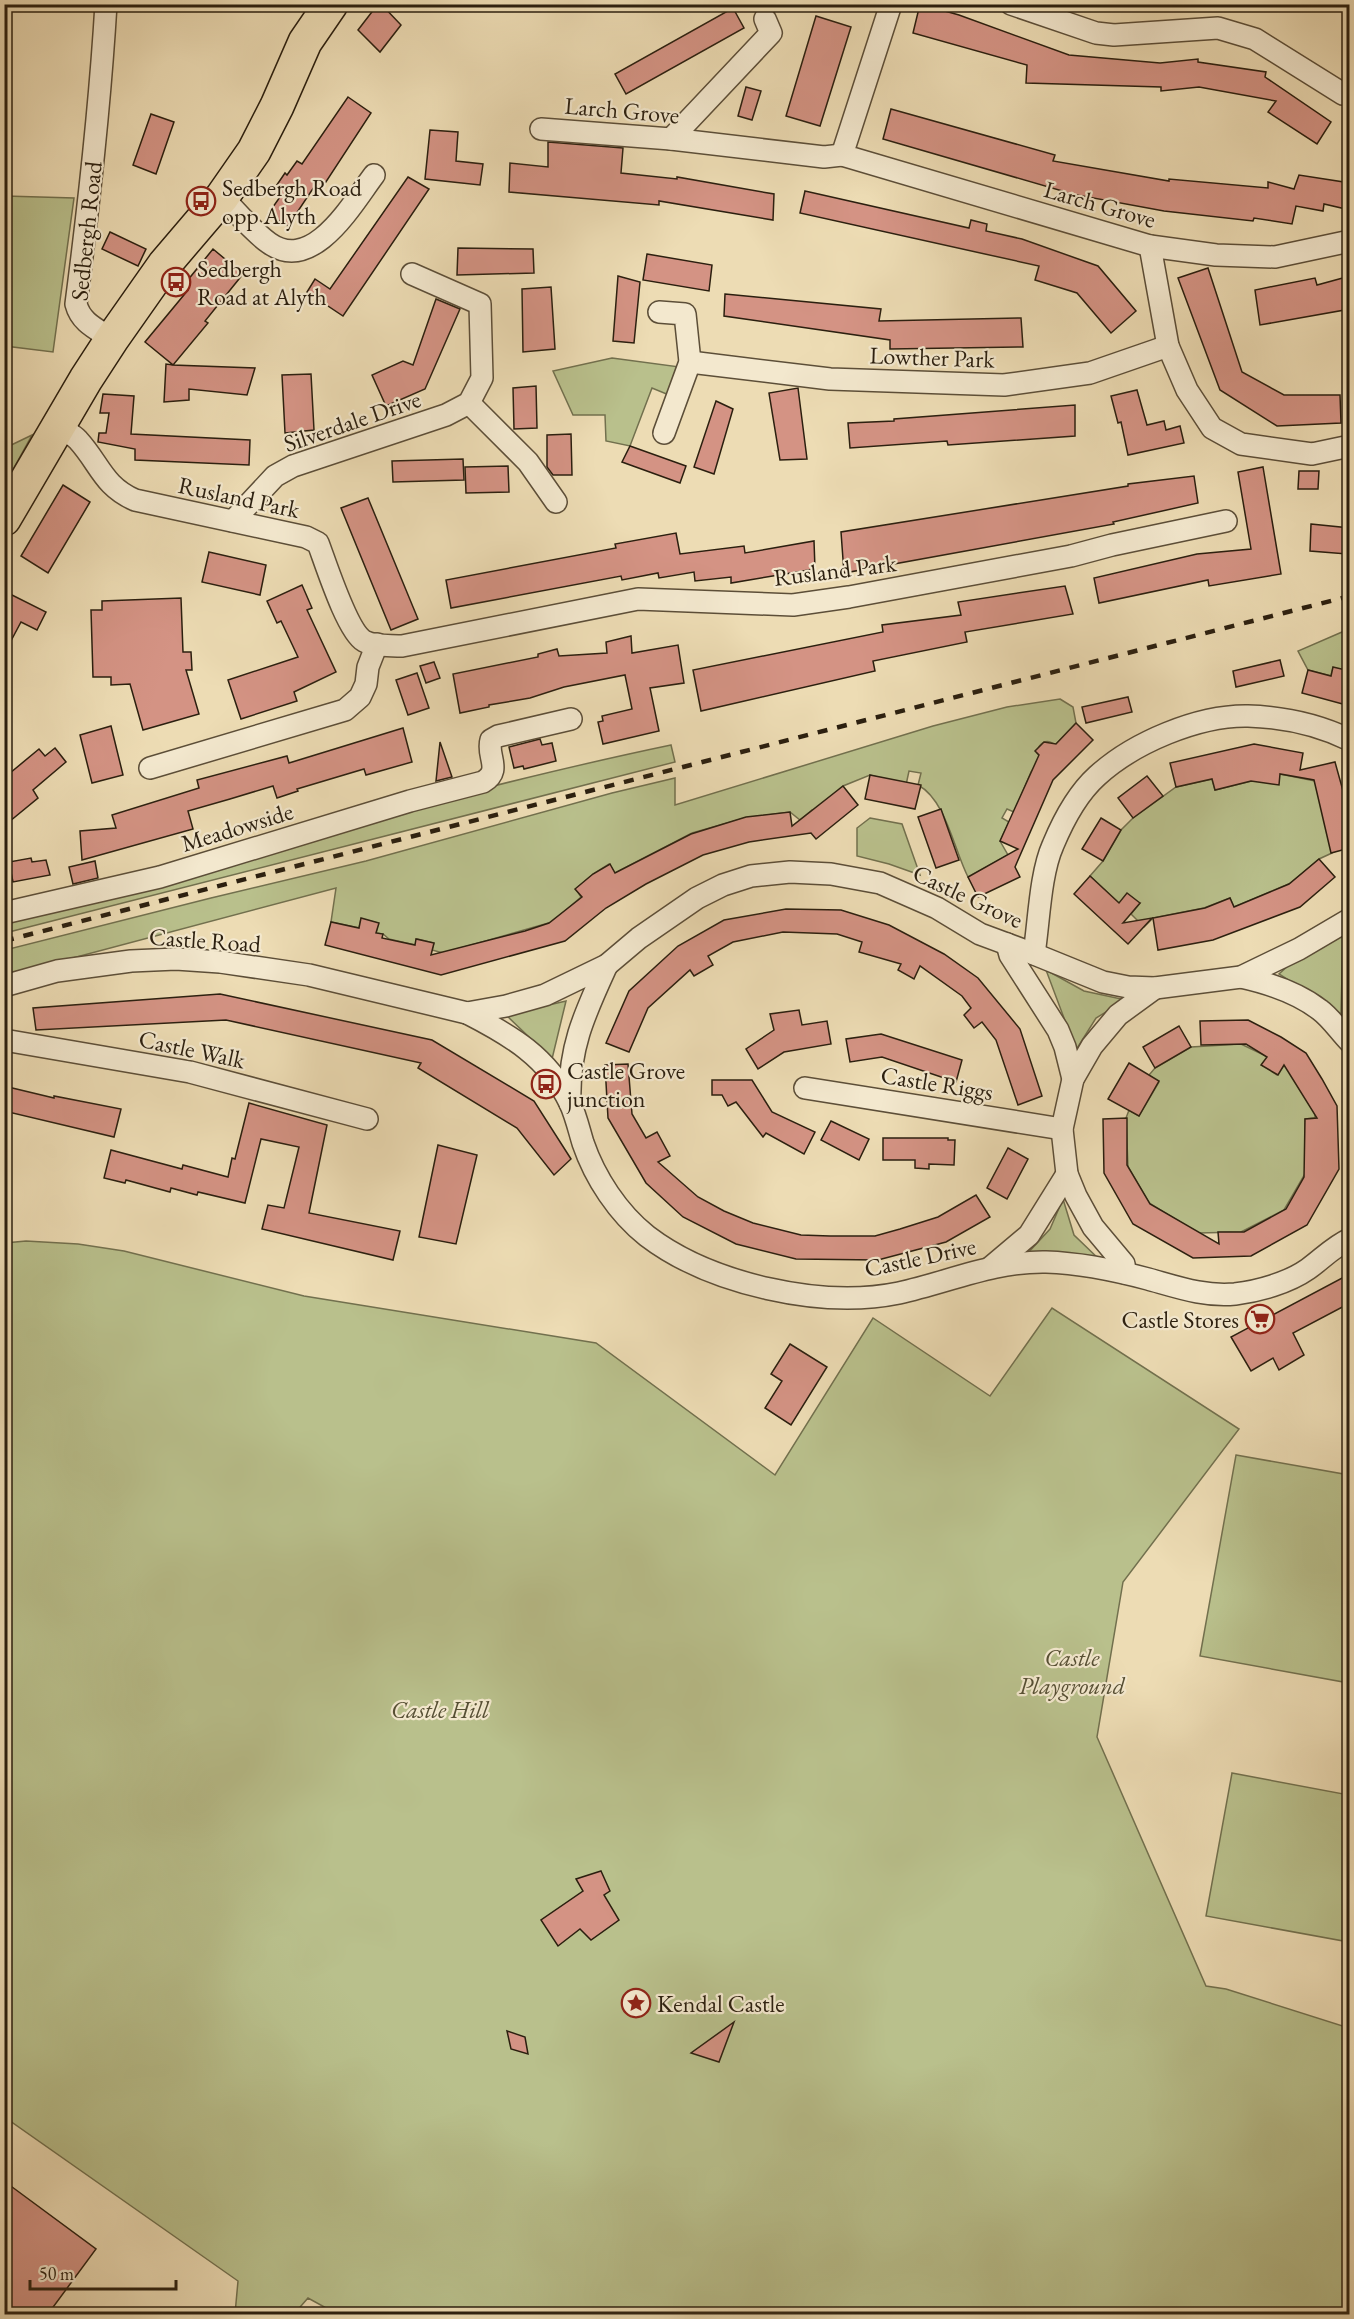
<svg xmlns="http://www.w3.org/2000/svg" width="1354" height="2319" font-family="'EB Garamond',serif">
	<style>
		.green { fill: #b9c08c; stroke: #72704e; stroke-width: 1.5 }
		.building { fill: #d49384; stroke: #2b1f0f; stroke-width: 1.5 }
		.lines { fill: none; stroke-linecap: round; stroke-linejoin: round }
		.minor-casing { stroke: #5c4e38; stroke-width: 24 }
		.trunk-casing { stroke: #2b1f0f; stroke-width: 36 }
		.minor { stroke: #f3e8ce; stroke-width: 21 }
		.trunk { stroke: #eddcb4; stroke-width: 33 }
		.rail { stroke: #2b1f0f; stroke-width: 4.5; stroke-dasharray: 10 10; stroke-linecap: butt }
		.labels { text-anchor: middle; dominant-baseline: central; stroke-width: 4.5; stroke-linejoin: round; paint-order: stroke }
		.street-label { font-size: 24px; fill: #2b1f0f; stroke: #f3e8ce }
		.poi-label { font-size: 24px; fill: #2b1f0f; stroke: #f3e8ce; text-anchor: start }
		.park-label { font-size: 24px; font-style: italic; fill: #564f34; stroke: #f3e8ce }
	</style>
	<rect width="100%" height="100%" fill="#eddcb4"/>
	<filter id="stains"><feTurbulence type="fractalNoise" baseFrequency=".00333" numOctaves="4"/><feColorMatrix values="0 0 0 0 .2 0 0 0 0 .09 0 0 0 0 .02 0 0 0 .5 -.17"/></filter>
	<radialGradient id="worn" r=".72"><stop offset=".6" stop-color="#630" stop-opacity="0"/><stop offset="1" stop-color="#630" stop-opacity=".3"/></radialGradient>
	<g class="green">
		<path d="M5 196 74 198 53 352 5 346Z"/>
		<path d="M612 358 680 367 669 395 652 388 630 446 606 441 605 415H573L553 371Z"/>
		<path d="M32 435 5 484V448Z"/>
		<path d="M1349 629V679L1333 668 1331 676 1308 670 1298 651Z"/>
		<path d="M1060 699 1073 707 1076 723 1055 745C1046 737 1038 744 1037 753L1041 758 1031 772 1014 812 1007 809 1002 818 1009 822 1000 841 1008 855 968 877C954 850 946 800 918 785L921 773 909 771 906 785 870 775 843 786 814 812 812 810 800 820 790 812 745 818 692 833 615 873 609 864 593 874 576 889 581 897 552 922 443 953 432 950 434 943 417 939 415 945 389 939 383 934 376 933 378 923 361 919 359 928 331 922 336 888 5 976V950L211 898 366 861 612 793 675 778V805L933 726 1007 707Z"/>
		<path d="M671 745 675 762 5 933V919C226 859 446 792 671 745Z"/>
		<path d="M1280 774 1315 781 1332 853 1319 859 1291 883 1234 907 1230 898 1204 908 1153 918 1144 927 1131 914 1140 903H1119L1090 876 1103 861 1121 830 1133 818 1176 787 1212 779 1215 790Z"/>
		<path d="M870 818 902 824 920 875 889 864 857 856V828Z"/>
		<path d="M1343 934 1341 1014 1279 974 1290 964Z"/>
		<path d="M1046 970 1084 991 1126 1000 1096 1018 1076 1050Z"/>
		<path d="M566 1001 552 1059 506 1015Z"/>
		<path d="M1241 1044 1268 1057 1262 1065 1277 1075 1284 1065 1289 1070 1315 1113V1118L1305 1119V1159L1309 1167 1284 1210 1241 1232 1198 1233 1149 1203 1128 1167 1126 1118 1129 1110 1139 1116 1159 1082 1149 1075 1155 1068 1191 1047Z"/>
		<path d="M1063 1199 1074 1235 1101 1261 1026 1255 1050 1229Z"/>
		<path d="M26 1241 78 1244 124 1251 304 1296 596 1343 775 1475 873 1318 990 1396 1052 1308 1239 1429 1123 1582 1097 1737 1206 1986 1226 1989 1349 2028 1350 2308H1347L1349 2309V2314H1340L1346 2308 1335 2309 1328 2314H337L308 2298 294 2314H235L238 2281 10 2121 5 2126V1243Z"/>
		<path d="M1236 1455 1349 1475V1683L1200 1656Z"/>
		<path d="M1232 1773 1349 1795V1942L1206 1916Z"/>
	</g>
	<g class="building">
		<path d="M378 4H381L401 25 380 52 358 30Z"/>
		<path d="M920 4 959 15 1069 55 1160 63 1198 59V62L1266 72 1265 77 1331 122 1317 144 1268 112 1276 101 1199 87 1161 91V87L1026 83 1027 65 913 33Z"/>
		<path d="M733 8 744 28 626 94 615 74Z"/>
		<path d="M816 16 851 27 820 126 786 116Z"/>
		<path d="M746 87 761 91 752 120 738 116Z"/>
		<path d="M348 97 371 113 320 191 314 187 288 226 268 214 280 197 272 192 285 173 287 175 297 161 302 164Z"/>
		<path d="M891 109 1055 155 1053 161 1169 181V179L1268 188V182L1294 189 1299 175 1350 183V210L1324 204 1323 211 1296 206 1292 224 1254 218 1253 221 1164 211 1066 193V192L883 139Z"/>
		<path d="M151 114 174 122 156 174 133 165Z"/>
		<path d="M430 130 458 132 456 161 483 164 480 185 425 179Z"/>
		<path d="M548 142 623 148 621 173 677 179V177L774 194 773 220 659 201V205L509 192 510 163 548 167Z"/>
		<path d="M408 177 429 189 343 316 307 292 315 279 330 289Z"/>
		<path d="M805 191 969 228 971 220 987 224 986 231 1022 239 1098 266 1136 311 1111 333 1077 293 1035 280 1039 266 800 213Z"/>
		<path d="M110 232 146 249 138 266 102 249Z"/>
		<path d="M458 248 533 249 534 273 457 275Z"/>
		<path d="M213 249 243 274 205 321 208 323 173 365 255 368 247 395 189 389V400L164 402 166 364 173 365 145 342 188 290 183 286Z"/>
		<path d="M647 254 712 265 709 291 643 280Z"/>
		<path d="M1208 268 1242 372 1284 395H1340L1341 423 1277 426 1220 390 1178 278Z"/>
		<path d="M618 276 640 282 634 343 613 341Z"/>
		<path d="M1350 276V309L1260 325 1255 290 1315 278 1317 285Z"/>
		<path d="M551 287 555 349 523 352 522 289Z"/>
		<path d="M725 294 881 309 879 321 1021 318 1023 347 890 349V340L724 316Z"/>
		<path d="M436 299 460 309 425 389 386 406 372 375 403 361 413 365Z"/>
		<path d="M311 374 314 430 285 433 282 375Z"/>
		<path d="M536 386 537 428 514 429 513 388Z"/>
		<path d="M798 388 807 459 780 460 769 393Z"/>
		<path d="M1137 390 1147 425 1164 421 1166 430 1180 426 1184 443 1128 455 1121 422 1118 423 1111 396Z"/>
		<path d="M103 394 134 396 131 434 250 440 249 465 135 460V449L98 442 99 433H106L109 413H100Z"/>
		<path d="M716 401 733 409 714 474 694 467Z"/>
		<path d="M1075 405V436L948 445 947 441 850 448 848 423 894 421V419Z"/>
		<path d="M571 434 572 475H553L547 467V435Z"/>
		<path d="M630 446 686 466 680 483 622 462Z"/>
		<path d="M463 459 464 480 393 482 392 461Z"/>
		<path d="M508 466 509 492 466 493 465 467Z"/>
		<path d="M1263 467 1281 574 1209 586 1208 580 1099 603 1094 578 1197 554 1251 549 1238 472Z"/>
		<path d="M1299 471H1319L1318 489H1298Z"/>
		<path d="M1194 476 1198 503 1113 522 1114 524 844 573 841 532 1128 486V484Z"/>
		<path d="M63 485 90 502 48 573 21 556Z"/>
		<path d="M368 498 418 619 391 630 341 508Z"/>
		<path d="M1311 524 1350 528 1347 554 1310 551Z"/>
		<path d="M676 533 680 554 744 546 745 553 814 541 815 569 731 583V577L695 581 694 572 659 578 658 573 622 580 621 576 451 608 446 580 616 548 615 544Z"/>
		<path d="M209 552 266 565 260 595 202 582Z"/>
		<path d="M302 585 312 608 307 610 336 672 294 692 297 701 241 719 228 680 298 657 281 621 277 623 267 601Z"/>
		<path d="M1065 586 1073 614 965 632 967 642 873 661 875 671 701 711 693 670 883 632 882 625 961 615 958 602Z"/>
		<path d="M4 591 46 612 37 630 21 622 4 654Z"/>
		<path d="M181 598 183 652H191L192 670H186L199 714 143 730 130 684 111 685V677H93L91 610H102V601Z"/>
		<path d="M631 636 632 653 678 645 684 683 650 688 659 731 603 744 598 722 603 721 602 716 632 709 625 675 564 687 530 698 489 705V707L460 713 453 674 538 657V654L557 649 559 656 607 653 606 642Z"/>
		<path d="M1280 660 1284 676 1236 687 1233 671Z"/>
		<path d="M434 662 440 678 426 683 420 666Z"/>
		<path d="M1333 667 1350 671V706L1302 693 1308 670 1331 676Z"/>
		<path d="M417 673 429 708 408 715 396 680Z"/>
		<path d="M1128 697 1132 712 1086 723 1082 707Z"/>
		<path d="M1076 723 1093 740 1053 780 1015 867 1020 877 978 897 968 877 1018 849 1000 841 1039 755 1035 751 1044 742 1056 744Z"/>
		<path d="M111 726 123 775 92 783 80 735Z"/>
		<path d="M403 728 412 762 366 775 364 769 297 789 298 791 277 798 273 786 230 799 188 811 193 829 82 860 80 831 116 828 112 815 199 788 197 780 287 756 289 763Z"/>
		<path d="M540 739 542 745 552 743 556 761 524 769 523 766 514 768 509 747Z"/>
		<path d="M440 742 452 777 436 781Z"/>
		<path d="M1254 744 1303 753 1300 770 1335 762 1350 816V848L1331 853 1314 780 1280 774 1279 785 1251 781 1215 790 1212 779 1176 787 1170 763Z"/>
		<path d="M55 748 66 762 33 790 38 798 4 826V778L39 749 45 756Z"/>
		<path d="M870 775 921 785 915 809 865 799Z"/>
		<path d="M1147 776 1163 796 1133 818 1118 798Z"/>
		<path d="M843 786 858 805 816 839 811 833 749 842 703 855 646 884 606 908 565 941 441 975 325 945 331 922 359 928 361 918 379 923 376 933 383 934 382 938 415 945 416 939 434 943 431 955 525 931 549 923 582 897 575 889 593 874 610 864 615 873 691 834 746 817 790 812 792 826Z"/>
		<path d="M941 809 959 860 936 868 918 817Z"/>
		<path d="M1101 818 1121 830 1103 861 1082 849Z"/>
		<path d="M31 858 32 862 46 860 50 875 13 882 9 862Z"/>
		<path d="M1319 859 1335 877 1300 907 1213 940 1158 950 1153 918 1205 908 1230 898 1234 907 1289 884Z"/>
		<path d="M95 861 98 878 73 884 69 867Z"/>
		<path d="M1090 876 1119 903 1127 893 1140 903 1123 923 1152 918 1128 944 1074 894Z"/>
		<path d="M786 909 841 910 889 925 944 954 978 978 1020 1029 1042 1096 1018 1105 996 1040 982 1022 974 1028 964 1015 971 1008 962 996 920 966 914 979 898 970 901 964 859 952 862 942 837 934 783 932 733 942 708 956 713 965 694 976 690 970 648 1008 629 1052 606 1043 629 991 678 946 724 920Z"/>
		<path d="M220 994 432 1040 534 1101 571 1159 554 1175 517 1128 418 1068 421 1063 226 1020 36 1030 33 1008Z"/>
		<path d="M799 1010 802 1025 827 1021 831 1044 784 1052 758 1069 746 1049 774 1030 770 1014Z"/>
		<path d="M1248 1020 1281 1037 1306 1053 1322 1079 1337 1106 1339 1169 1307 1225 1251 1256 1193 1258 1133 1224 1104 1173 1103 1119 1127 1118V1165L1150 1204 1219 1244 1218 1232H1244L1286 1209 1304 1177 1305 1119 1317 1118 1284 1065 1278 1075 1261 1065 1267 1057 1246 1044 1201 1045 1200 1021Z"/>
		<path d="M1179 1026 1191 1047 1155 1068 1143 1047Z"/>
		<path d="M881 1034 962 1060 956 1082 882 1057 850 1062 846 1039Z"/>
		<path d="M1129 1063 1159 1081 1139 1116 1108 1099Z"/>
		<path d="M628 1064 632 1114 646 1138 657 1132 670 1156 658 1162 698 1197 724 1211 753 1223 801 1235 830 1236H875L900 1229 938 1217 976 1195 990 1217 946 1242 878 1260 796 1259 736 1244 683 1217 646 1183 608 1118 605 1065Z"/>
		<path d="M712 1080H752L772 1112 815 1132 804 1154 766 1133 763 1137 736 1102 728 1106 722 1095H712Z"/>
		<path d="M4 1086 54 1098V1096L121 1109 114 1137 4 1111Z"/>
		<path d="M249 1103 327 1125 309 1213 400 1231 393 1260 262 1229 268 1205 284 1208 299 1147 261 1139 245 1203 198 1192 197 1195 171 1188 170 1192 126 1180 125 1183 104 1178 111 1150 182 1169 183 1165 228 1177 232 1158 235 1159Z"/>
		<path d="M831 1121 869 1139 859 1160 821 1140Z"/>
		<path d="M883 1138H948V1140H955L954 1165 929 1164V1169L915 1168V1160H883Z"/>
		<path d="M438 1145 477 1155 456 1244 419 1237Z"/>
		<path d="M1008 1148 1028 1159 1007 1199 987 1188Z"/>
		<path d="M1344 1277 1350 1287V1303L1293 1333 1304 1355 1279 1370 1273 1358 1251 1371 1231 1337Z"/>
		<path d="M790 1344 827 1367 791 1425 765 1408 782 1381 771 1374Z"/>
		<path d="M601 1871 610 1891 604 1895 619 1920 591 1940 580 1929 558 1946 541 1920 583 1891 576 1879Z"/>
		<path d="M734 2022 719 2062 691 2053Z"/>
		<path d="M507 2031 525 2037 528 2054 511 2049Z"/>
		<path d="M4 2181 96 2249 48 2314H4Z"/>
	</g>
	<g class="lines">
		<g class="minor-casing">
			<g id="minor">
				<path d="M106 4C100 105 89 204 76 304 81 323 97 329 112 339"/>
				<path d="M891 4 842 155 1150 246 1216 255 1275 257 1350 241"/>
				<path d="M1011 4 1096 33 1114 35 1218 28 1255 39 1343 94"/>
				<path d="M541 129 671 139 824 157 842 155"/>
				<path d="M671 139 771 33 765 19"/>
				<path d="M222 197C237 212 252 231 269 243 313 274 352 204 374 175"/>
				<path d="M1150 246 1168 346 1187 390 1212 428 1241 444 1312 454 1350 446"/>
				<path d="M659 312 685 314 690 362 664 433"/>
				<path d="M690 362 830 379 1004 385 1090 373 1168 346"/>
				<path d="M469 403 528 462 556 502"/>
				<path d="M58 427C64 431 73 434 78 440 100 464 103 486 135 500L306 537 318 543C326 564 347 631 364 641 375 647 390 645 402 646L638 599 793 605 849 597 1071 556 1112 545 1226 521"/>
				<path d="M233 521 275 476 293 466 446 415 469 403 482 378 480 304 412 274"/>
				<path d="M150 768 345 710 360 697 366 684 368 667 377 644"/>
				<path d="M4 913 160 877 410 801 483 782C503 770 486 756 491 740L498 736 571 719"/>
				<path d="M1007 944 1010 955 1058 1030 1065 1047 1073 1079"/>
				<path d="M1034 954C1039 922 1040 874 1053 845 1063 821 1077 794 1097 776 1133 743 1198 715 1248 716 1282 717 1319 725 1350 740"/>
				<path d="M1241 977C1268 983 1298 993 1320 1010 1331 1018 1340 1032 1350 1042"/>
				<path d="M4 986 57 971 131 961 176 959 220 962 309 975 467 1013 506 1006 545 995 607 965 639 938 697 898 723 885 751 876 790 872 831 874 880 883 937 908 980 934 1034 954 1103 982 1128 987 1155 988 1241 977 1299 949 1350 919"/>
				<path d="M467 1013C510 1035 548 1057 570 1103 576 1116 579 1130 583 1143 595 1178 618 1213 647 1236 710 1284 821 1309 899 1293 949 1282 994 1261 1046 1262 1077 1263 1118 1271 1148 1279 1177 1287 1205 1297 1235 1294 1259 1291 1288 1283 1308 1269 1322 1259 1334 1246 1350 1239"/>
				<path d="M4 1040 190 1072 367 1119"/>
				<path d="M805 1088 1062 1129"/>
				<path d="M570 1103C568 1048 585 1013 607 965"/>
				<path d="M991 1267 1029 1235 1067 1174"/>
				<path d="M1125 1273 1124 1264 1093 1227 1076 1196 1067 1174 1062 1129 1073 1079 1092 1046 1118 1015 1155 988"/>
			</g>
		</g>
		<g class="trunk-casing">
			<path id="trunk" d="M4 519 86 379 112 339 164 265 222 197 254 151 277 106 305 42 331 4"/>
		</g>
		<use href="#minor" class="minor"/>
		<use href="#trunk" class="trunk"/>
		<path class="rail" d="M4 941 1350 596"/>
	</g>
	<defs>
		<g id="bus-ring" transform="scale(1.5)"><circle r="9.5" fill="#f3e8ce" stroke="#8f2418" stroke-width="1.5"/><path d="M-5-6H5V4H4V6H2V4H-2V6H-4V4H-5ZM-3.5-4V0h7V-4ZM-3.5 1.2v1.5H-2V1.2ZM2 1.2v1.5H3.5V1.2Z" fill="#8f2418"/></g>
		<g id="supermarket-ring" transform="scale(1.5)"><circle r="9.5" fill="#f3e8ce" stroke="#8f2418" stroke-width="1.5"/><path d="M-6-5.5h2.5l.6 2H6L4.5 2H-2.5L-4.4-4H-6ZM-1.5 3.2a1.3 1.3 0 1 0 .1 0ZM3 3.2a1.3 1.3 0 1 0 .1 0Z" fill="#8f2418"/></g>
		<g id="sight-ring" transform="scale(1.5)"><circle r="9.5" fill="#f3e8ce" stroke="#8f2418" stroke-width="1.5"/><path d="M0-6L1.8-2.2L6-1.7L2.9 1.2L3.7 5.4L0 3.3L-3.7 5.4L-2.9 1.2L-6-1.7L-1.8-2.2Z" fill="#8f2418"/></g>
	</defs>
	<g fill-rule="evenodd">
		<use href="#bus-ring" x="201" y="201"/>
		<use href="#bus-ring" x="176" y="282"/>
		<use href="#bus-ring" x="546" y="1084"/>
		<use href="#supermarket-ring" x="1260" y="1319"/>
		<use href="#sight-ring" x="636" y="2003"/>
	</g>
	<g class="labels">
		<g class="street-label">
			<text transform="translate(622 110) rotate(5)">Larch Grove</text>
			<text transform="translate(1100 204) rotate(16)">Larch Grove</text>
			<text transform="translate(86 231) rotate(-84)">Sedbergh Road</text>
			<text transform="translate(932 357) rotate(2)">Lowther Park</text>
			<text transform="translate(352 421) rotate(-19)">Silverdale Drive</text>
			<text transform="translate(239 497) rotate(12)">Rusland Park</text>
			<text transform="translate(835 570) rotate(-7)">Rusland Park</text>
			<text transform="translate(237 827) rotate(-17)">Meadowside</text>
			<text transform="translate(968 896) rotate(25)">Castle Grove</text>
			<text transform="translate(205 940) rotate(4)">Castle Road</text>
			<text transform="translate(192 1049) rotate(12)">Castle Walk</text>
			<text transform="translate(937 1083) rotate(9)">Castle Riggs</text>
			<text transform="translate(920 1257) rotate(-12)">Castle Drive</text>
		</g>
		<g class="poi-label">
			<text x="222" y="187">Sedbergh Road<tspan x="222" dy="28">opp Alyth</tspan></text>
			<text x="197" y="268">Sedbergh<tspan x="197" dy="28">Road at Alyth</tspan></text>
			<text x="567" y="1070">Castle Grove<tspan x="567" dy="28">junction</tspan></text>
			<text x="1239" y="1319" text-anchor="end">Castle Stores</text>
			<text x="657" y="2003">Kendal Castle</text>
		</g>
		<g class="park-label">
			<text x="1072" y="1657">Castle<tspan x="1072" dy="28">Playground</tspan></text>
			<text x="440" y="1709">Castle Hill</text>
		</g>
	</g>
	<rect width="1354" height="2319" fill="none" stroke="#eddcb4" stroke-width="24"/>
	<rect x="6" y="6" width="1342" height="2307" fill="none" stroke="#2b1f0f" stroke-width="3"/>
	<rect x="12" y="12" width="1330" height="2295" fill="none" stroke="#2b1f0f" stroke-width="1.5"/>
	<path d="M30 2280v9h146v-9" fill="none" stroke="#2b1f0f" stroke-width="3"/>
	<text x="39" y="2280" font-size="18" fill="#2b1f0f" stroke="#f3e8ce" stroke-width="4.5" paint-order="stroke">50 m</text>
	<rect width="100%" height="100%" filter="url(#stains)"/>
	<rect width="100%" height="100%" fill="url(#worn)"/>
</svg>
